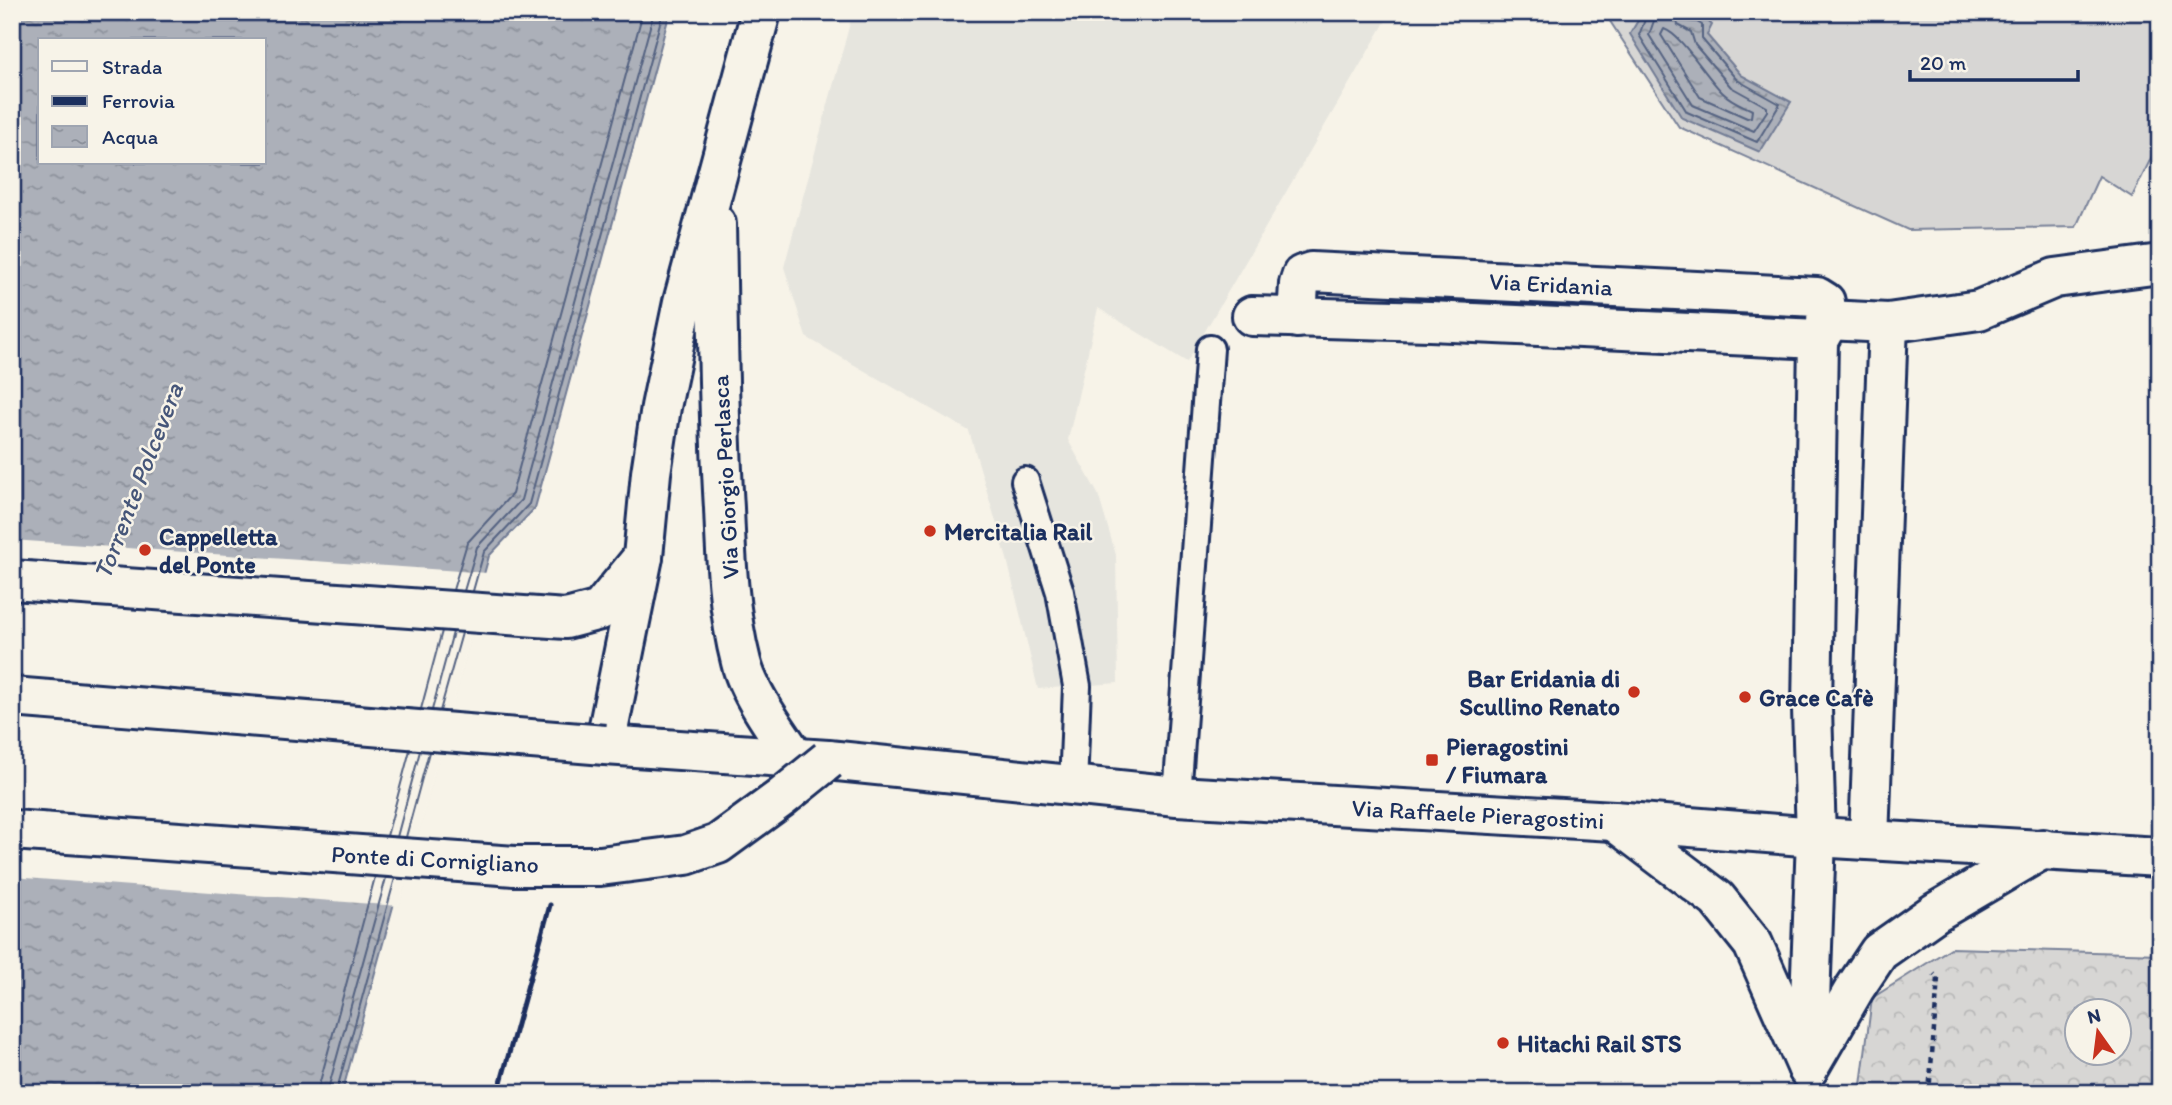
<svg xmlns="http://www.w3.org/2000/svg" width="2172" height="1105" font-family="Itim,sans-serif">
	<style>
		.built { fill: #e6e5de }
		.forest { fill: url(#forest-crowns); stroke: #798299; stroke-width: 2; fill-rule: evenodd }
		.pitch { fill: #d7d6d4; stroke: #798299; stroke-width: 2 }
		.water { fill: url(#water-ripples); stroke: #727c95; stroke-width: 2; fill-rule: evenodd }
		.pier { fill: #f7f3e8 }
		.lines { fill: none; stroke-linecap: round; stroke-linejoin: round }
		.shore { stroke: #556382; stroke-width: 2 }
		.lane-casing { stroke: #1b2f5e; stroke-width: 32 }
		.street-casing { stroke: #1b2f5e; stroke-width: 44 }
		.secondary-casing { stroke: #1b2f5e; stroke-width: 44 }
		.primary-casing { stroke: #1b2f5e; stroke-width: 44 }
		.path { stroke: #1b2f5e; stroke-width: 4.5; stroke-dasharray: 5 5; stroke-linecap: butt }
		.lane { stroke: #f7f3e8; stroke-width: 26 }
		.street { stroke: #f7f3e8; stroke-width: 38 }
		.secondary { stroke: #f7f3e8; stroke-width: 38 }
		.primary { stroke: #f7f3e8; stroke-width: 38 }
		.rail { stroke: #1b2f5e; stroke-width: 5 }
		.street-bridge-casing { stroke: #1b2f5e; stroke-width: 44; stroke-linecap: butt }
		.primary-bridge-casing { stroke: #1b2f5e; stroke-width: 44; stroke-linecap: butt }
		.street-bridge { stroke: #f7f3e8; stroke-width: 38 }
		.primary-bridge { stroke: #f7f3e8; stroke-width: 38 }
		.poi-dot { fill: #c8321e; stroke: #f7f3e8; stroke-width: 2.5 }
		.labels { text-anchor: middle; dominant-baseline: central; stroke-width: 5; stroke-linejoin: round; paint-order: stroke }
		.street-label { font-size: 24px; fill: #1b2f5e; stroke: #f7f3e8 }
		.poi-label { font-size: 24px; font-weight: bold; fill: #1b2f5e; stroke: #f7f3e8; text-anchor: start }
		.water-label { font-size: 26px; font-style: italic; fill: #465679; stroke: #f7f3e8 }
	</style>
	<defs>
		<pattern id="forest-crowns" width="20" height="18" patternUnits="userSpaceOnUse" patternTransform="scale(1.75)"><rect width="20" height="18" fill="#d7d6d4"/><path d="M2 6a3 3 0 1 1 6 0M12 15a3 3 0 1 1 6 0" fill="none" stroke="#b8b8b8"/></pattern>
		<pattern id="water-ripples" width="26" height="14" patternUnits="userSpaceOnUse" patternTransform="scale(1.75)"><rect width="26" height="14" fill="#acb0b9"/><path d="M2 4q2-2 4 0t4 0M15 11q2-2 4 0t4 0" fill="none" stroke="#8b909a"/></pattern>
	</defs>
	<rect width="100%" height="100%" fill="#f7f3e8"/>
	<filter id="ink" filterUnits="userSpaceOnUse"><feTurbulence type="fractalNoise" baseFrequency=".0143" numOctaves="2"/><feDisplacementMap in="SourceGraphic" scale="14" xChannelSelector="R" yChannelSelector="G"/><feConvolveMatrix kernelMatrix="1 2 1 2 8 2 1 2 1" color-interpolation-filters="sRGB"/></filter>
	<g filter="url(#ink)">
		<path class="built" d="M853 12H1391L1187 362 1098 308 1068 440 1098 494 1116 555 1118 683 1038 689 1007 559 969 431 806 337 784 267Z"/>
		<path class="forest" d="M1951 948 2160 954V1093H1860L1872 998ZM2078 1010H2120V1052H2078Z"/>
		<path class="pitch" d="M1604 12H2160V140L2132 197 2099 176 2076 227 1908 230 1679 127Z"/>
		<g class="water">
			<path d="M12 12H670L535 508 489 556 342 1093H12ZM40 40H264V163H40Z"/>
			<path d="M1643 12H1687L1692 17 1694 12H1698L1712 25 1707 35 1741 75 1791 102 1760 152 1682 118 1630 34Z"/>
		</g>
		<path class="pier" d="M12 540 488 573 399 906 12 877Z"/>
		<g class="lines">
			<g class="shore">
				<path d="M1648 12 1639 35 1687 112 1757 142 1780 104 1737 80 1702 39V25L1697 22 1687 21 1683 12"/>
				<path d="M1657 12 1649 35 1693 105 1754 131 1767 111V107L1731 87 1695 45 1691 32 1678 25 1674 12"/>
				<path d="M1664 29C1682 35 1706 77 1723 93 1731 101 1742 105 1752 110L1751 117 1747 118 1700 97 1661 35Z"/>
				<path d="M453 590 467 543 512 494 643 12"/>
				<path d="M464 591 477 547 521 500 654 12"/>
				<path d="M473 591 484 552 529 504 663 12"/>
				<path d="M421 709 442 631"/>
				<path d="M432 710 453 632"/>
				<path d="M440 711 462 633"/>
				<path d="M387 836 410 750"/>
				<path d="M397 837 420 751"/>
				<path d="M406 837 429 752"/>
				<path d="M317 1093 375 877"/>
				<path d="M327 1093 386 878"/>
				<path d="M336 1093 395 878"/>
			</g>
			<g class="lane-casing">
				<g id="lane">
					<path d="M1025 481 1060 592 1077 686 1073 787"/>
					<path d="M1177 796 1210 349"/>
				</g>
			</g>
			<g class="street-casing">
				<g id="street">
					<path d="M1252 316 1430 321 1818 339"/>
					<path d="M1297 318 1299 284 1302 275 1311 272 1817 297 1825 302C1827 316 1828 328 1818 339L1812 709 1816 837"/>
					<path d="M1827 320 1888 323 1979 310 2055 278 2160 264"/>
					<path d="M12 580 566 619 600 610 643 557"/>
					<path d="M12 830 515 866"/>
					<path d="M1869 840 1888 323"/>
				</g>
			</g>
			<g class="secondary-casing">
				<g id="secondary">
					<path d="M1614 821 1717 899 1753 944 1808 1069"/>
					<path d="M1808 1056 1816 837"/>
					<path d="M1808 1069 1855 988 1879 952 1936 912 2043 849"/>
				</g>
			</g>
			<g class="primary-casing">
				<g id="primary">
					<path d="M761 12 683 302 661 407 651 473 643 557 605 745 828 760 1177 796 1614 821 1816 837 2160 857"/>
					<path d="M716 224C718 319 718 413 724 508 726 558 728 612 741 662 748 692 778 733 796 759"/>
				</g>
			</g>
			<path class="path" d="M1929 1093 1938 978 1934 974"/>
			<use href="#lane" class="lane"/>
			<use href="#street" class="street"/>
			<use href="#secondary" class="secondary"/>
			<use href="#primary" class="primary"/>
			<path class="rail" d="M498 1093 550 905"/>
			<g class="street-bridge-casing">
				<path id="street-bridge" d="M515 866H600L686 855 718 844 781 798 828 760"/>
			</g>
			<g class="primary-bridge-casing">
				<path id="primary-bridge" d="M12 697 605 745"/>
			</g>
			<use href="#street-bridge" class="street-bridge"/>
			<use href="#primary-bridge" class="primary-bridge"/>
		</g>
	</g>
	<g class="poi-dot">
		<circle cx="930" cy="531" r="7"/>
		<circle cx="145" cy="550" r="7"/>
		<circle cx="1634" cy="692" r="7"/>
		<circle cx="1745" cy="697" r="7"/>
		<rect x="1425" y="753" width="14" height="14" rx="3.5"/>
		<circle cx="1503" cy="1043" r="7"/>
	</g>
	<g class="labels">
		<g class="street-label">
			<text transform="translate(1551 284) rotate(3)">Via Eridania</text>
			<text transform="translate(725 477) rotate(-93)">Via Giorgio Perlasca</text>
			<text transform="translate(1478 814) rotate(3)">Via Raffaele Pieragostini</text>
			<text transform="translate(435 859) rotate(3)">Ponte di Cornigliano</text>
		</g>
		<g class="poi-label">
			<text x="944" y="531">Mercitalia Rail</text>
			<text x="159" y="536">Cappelletta<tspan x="159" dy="28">del Ponte</tspan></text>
			<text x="1620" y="678" text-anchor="end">Bar Eridania di<tspan x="1620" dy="28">Scullino Renato</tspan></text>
			<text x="1759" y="697">Grace Cafè</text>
			<text x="1446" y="746">Pieragostini<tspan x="1446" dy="28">/ Fiumara</tspan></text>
			<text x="1517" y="1043">Hitachi Rail STS</text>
		</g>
		<g class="water-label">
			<text transform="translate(138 481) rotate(-69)">Torrente Polcevera</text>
		</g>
	</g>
	<rect width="2172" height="1105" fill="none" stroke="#f7f3e8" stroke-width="42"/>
	<rect x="21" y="21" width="2130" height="1063" fill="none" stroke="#1b2f5e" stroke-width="2.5" filter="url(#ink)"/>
	<rect x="38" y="38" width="228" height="126" fill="#f7f3e8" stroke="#9fa5b1" stroke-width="2"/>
	<rect x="52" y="61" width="35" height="10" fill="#f7f3e8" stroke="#9fa5b1" stroke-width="2"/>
	<text x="102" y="74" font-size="21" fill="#1b2f5e">Strada</text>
	<rect x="52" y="96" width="35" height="10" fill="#1b2f5e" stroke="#9fa5b1" stroke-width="2"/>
	<text x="102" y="108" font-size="21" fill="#1b2f5e">Ferrovia</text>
	<rect x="52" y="126" width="35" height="21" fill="url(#water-ripples)" stroke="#9fa5b1" stroke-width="2"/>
	<text x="102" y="144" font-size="21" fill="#1b2f5e">Acqua</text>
	<g transform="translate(2098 1032) rotate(346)"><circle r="33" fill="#f7f3e8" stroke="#9fa5b1" stroke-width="2"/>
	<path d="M0-5L12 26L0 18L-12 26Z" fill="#c8321e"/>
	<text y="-10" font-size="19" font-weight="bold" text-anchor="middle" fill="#1b2f5e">N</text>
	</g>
	<path d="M1910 70v10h168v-10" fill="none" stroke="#1b2f5e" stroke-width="3.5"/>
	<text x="1920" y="70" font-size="21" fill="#1b2f5e" stroke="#f7f3e8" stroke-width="5" paint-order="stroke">20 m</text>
</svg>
